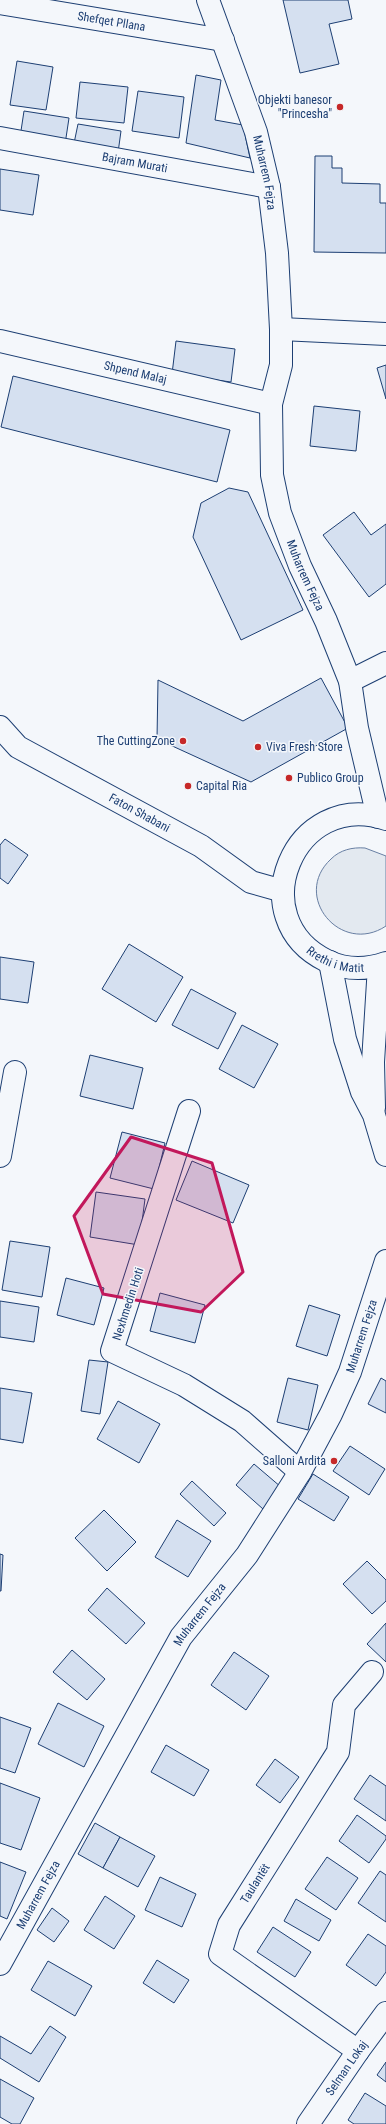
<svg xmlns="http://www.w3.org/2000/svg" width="386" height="2124" font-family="'Roboto Condensed',sans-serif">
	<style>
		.green { fill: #e3e9f0; stroke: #687fa3 }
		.building { fill: #d5e0f0; stroke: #1d3f73 }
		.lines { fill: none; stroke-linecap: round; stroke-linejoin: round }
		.minor-casing { stroke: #1d3f73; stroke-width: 24 }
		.minor { stroke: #f4f7fb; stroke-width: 22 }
		.marked { fill: #c2185b; fill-opacity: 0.2; stroke: #c2185b; stroke-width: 3; stroke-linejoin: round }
		.poi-dot { fill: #c62828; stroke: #f4f7fb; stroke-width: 1.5 }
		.labels { text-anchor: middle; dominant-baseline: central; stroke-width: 3; stroke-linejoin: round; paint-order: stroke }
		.street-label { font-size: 12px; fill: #1d3f73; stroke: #f4f7fb }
		.poi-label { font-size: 12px; fill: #1d3f73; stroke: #f4f7fb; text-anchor: end }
	</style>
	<rect width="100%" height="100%" fill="#f4f7fb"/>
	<path class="green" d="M365 848 386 856V926C341 956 291 896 331 859 340 850 352 847 365 848Z"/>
	<g class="building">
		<path d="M283 0H348L352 19 329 24 339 64 300 73Z"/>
		<path d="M17 61 53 67 46 110 10 105Z"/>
		<path d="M196 75 221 80 215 120 243 125 250 158 186 143Z"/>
		<path d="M80 82 128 87 124 123 76 118Z"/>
		<path d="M138 91 184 97 179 138 132 131Z"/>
		<path d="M24 111 69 118 64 151 19 144Z"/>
		<path d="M78 124 121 131 117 160 72 153Z"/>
		<path d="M315 156H332V168H342V183L380 184V203H386V253L314 252Z"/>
		<path d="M0 169 39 175 33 215 0 210Z"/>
		<path d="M176 341 235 349 231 382 172 374Z"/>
		<path d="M386 365V399L377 368Z"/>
		<path d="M13 376 230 430 217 482 1 427Z"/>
		<path d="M314 406 360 411 356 451 310 446Z"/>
		<path d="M229 488 248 492 303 610 241 640 193 537 201 503Z"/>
		<path d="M354 512 371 535 386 524V584L369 597 323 535Z"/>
		<path d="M321 678 348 728 251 782 157 739 158 680 243 721Z"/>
		<path d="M5 839 28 855 8 884 0 878V845Z"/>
		<path d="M129 944 183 977 156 1022 102 989Z"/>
		<path d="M0 957 34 962 28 1003 0 999Z"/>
		<path d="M191 989 236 1013 218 1049 172 1025Z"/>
		<path d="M242 1025 278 1044 254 1088 219 1069Z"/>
		<path d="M90 1055 143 1068 133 1109 80 1096Z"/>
		<path d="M122 1132 165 1143 154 1189 110 1178Z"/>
		<path d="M192 1161 249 1185 233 1223 176 1200Z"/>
		<path d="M96 1192 145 1199 139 1245 90 1237Z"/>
		<path d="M10 1241 50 1247 42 1297 2 1290Z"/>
		<path d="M66 1278 104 1288 94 1325 57 1315Z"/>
		<path d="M160 1293 205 1305 195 1343 150 1331Z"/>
		<path d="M0 1301 39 1307 34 1342 0 1337Z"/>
		<path d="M309 1305 340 1315 327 1356 296 1346Z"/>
		<path d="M89 1360 108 1362 100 1414 81 1411Z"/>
		<path d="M288 1378 318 1385 308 1430 277 1422Z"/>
		<path d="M381 1378 386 1381V1413L368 1404Z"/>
		<path d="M0 1388 32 1393 23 1443 0 1439Z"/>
		<path d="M118 1401 160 1424 139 1463 97 1439Z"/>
		<path d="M350 1446 385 1469 369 1495 333 1471Z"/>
		<path d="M254 1464 281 1487 263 1509 236 1485Z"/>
		<path d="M313 1474 349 1497 334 1521 298 1499Z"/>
		<path d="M192 1481 226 1513 214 1526 180 1494Z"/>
		<path d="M104 1510 136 1542 107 1571 75 1538Z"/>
		<path d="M177 1520 211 1541 188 1577 155 1557Z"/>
		<path d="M0 1554 3 1555 1 1591H0Z"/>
		<path d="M367 1561 386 1580V1601L372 1614 343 1584Z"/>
		<path d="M107 1588 145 1623 126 1644 88 1610Z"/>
		<path d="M386 1623V1662L367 1644Z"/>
		<path d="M72 1650 105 1679 87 1700 53 1672Z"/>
		<path d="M234 1652 269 1676 246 1710 211 1685Z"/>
		<path d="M58 1703 104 1726 84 1767 38 1744Z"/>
		<path d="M0 1717 31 1728 15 1773 0 1768Z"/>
		<path d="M166 1745 209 1770 194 1796 151 1772Z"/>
		<path d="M275 1759 299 1777 280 1803 256 1785Z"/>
		<path d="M370 1775 386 1786V1821L354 1799Z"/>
		<path d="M0 1783 40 1798 21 1850 0 1843Z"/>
		<path d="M357 1815 386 1836V1839L369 1863 339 1841Z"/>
		<path d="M95 1823 120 1837 103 1868 78 1854Z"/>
		<path d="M120 1837 155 1856 138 1887 103 1868Z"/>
		<path d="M327 1857 358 1878 336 1910 305 1889Z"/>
		<path d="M0 1862 26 1872 7 1919 0 1916Z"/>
		<path d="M380 1871 386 1875V1922L358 1903Z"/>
		<path d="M160 1877 196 1894 182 1927 145 1910Z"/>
		<path d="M105 1896 135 1916 114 1949 84 1930Z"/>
		<path d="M296 1899 331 1920 319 1941 284 1921Z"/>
		<path d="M52 1908 69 1921 54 1942 37 1930Z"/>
		<path d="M273 1927 311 1952 295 1977 257 1952Z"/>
		<path d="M368 1934 386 1946V1972L376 1986 346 1965Z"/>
		<path d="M157 1960 189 1980 174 2003 143 1983Z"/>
		<path d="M48 1961 92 1986 75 2016 31 1990Z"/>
		<path d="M50 2026 66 2037 39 2082 0 2058V2036L31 2054Z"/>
		<path d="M386 2062V2082L377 2075Z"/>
		<path d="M0 2079 34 2098 20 2124H12L0 2117Z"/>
		<path d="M365 2093 386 2106V2124H354L348 2120Z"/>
	</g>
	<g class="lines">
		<g class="minor-casing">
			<g id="minor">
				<path id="s1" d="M208 0 256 132 269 187 277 253 281 329V365L271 404 272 475 280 513 300 566 326 621 350 681 357 728 378 817"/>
				<path id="s2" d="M0 3 223 40"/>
				<path id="s3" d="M0 138 269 187"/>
				<path d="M281 329 386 334"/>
				<path id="s4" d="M0 341 271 404"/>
				<path d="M350 681 386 663"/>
				<path id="s5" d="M0 727 18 747 201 846 251 882 283 891"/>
				<path id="s6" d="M386 819C294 788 240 919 327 961 346 970 366 970 386 963"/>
				<path d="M330 962 345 1039 362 1092 374 1115 386 1155"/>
				<path d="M374 1108 373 1062 379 966"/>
				<path d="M189 1111 112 1351 184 1385 242 1421 300 1472"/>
				<path d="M0 1156 15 1072"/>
				<path id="s7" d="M0 1964 181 1637 247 1555 300 1472 331 1414 350 1372 386 1261"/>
				<path id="s8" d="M358 2051 220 1954 229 1925 338 1752 344 1705 372 1672"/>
				<path id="s9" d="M308 2124 358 2051 386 2013"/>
			</g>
		</g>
		<use href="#minor" class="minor"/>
	</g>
	<path class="marked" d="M131 1137 212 1163 243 1272 201 1312 103 1294 74 1216Z"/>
	<g class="poi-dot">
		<circle cx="340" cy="107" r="4"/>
		<circle cx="183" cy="741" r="4"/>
		<circle cx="258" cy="747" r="4"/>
		<circle cx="289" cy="778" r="4"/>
		<circle cx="188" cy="786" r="4"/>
		<circle cx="334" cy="1461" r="4"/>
	</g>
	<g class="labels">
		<g class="street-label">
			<text stroke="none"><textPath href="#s2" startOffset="113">Shefqet Pllana</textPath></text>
			<text stroke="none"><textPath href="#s3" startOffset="137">Bajram Murati</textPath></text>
			<text stroke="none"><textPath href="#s1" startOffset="182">Muharrem Fejza</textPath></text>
			<text stroke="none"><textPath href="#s4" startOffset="139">Shpend Malaj</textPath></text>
			<text stroke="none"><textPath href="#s1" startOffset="593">Muharrem Fejza</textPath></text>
			<text stroke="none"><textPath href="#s5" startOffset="165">Faton Shabani</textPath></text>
			<text stroke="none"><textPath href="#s6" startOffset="242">Rrethi i Matit</textPath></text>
			<text transform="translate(128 1304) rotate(-72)">Nexhmedin Hoti</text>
			<text stroke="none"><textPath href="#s7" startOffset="727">Muharrem Fejza</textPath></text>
			<text stroke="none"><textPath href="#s7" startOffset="403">Muharrem Fejza</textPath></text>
			<text stroke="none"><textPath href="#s8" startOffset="248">Taulantët</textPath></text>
			<text stroke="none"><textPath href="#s7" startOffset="79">Muharrem Fejza</textPath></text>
			<text stroke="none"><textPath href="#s9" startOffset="68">Selman Lokaj</textPath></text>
		</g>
		<g class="poi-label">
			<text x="332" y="100">Objekti banesor<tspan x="332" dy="14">"Princesha"</tspan></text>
			<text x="175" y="741">The CuttingZone</text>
			<text x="266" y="747" text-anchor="start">Viva Fresh Store</text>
			<text x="297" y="778" text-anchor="start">Publico Group</text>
			<text x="196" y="786" text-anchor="start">Capital Ria</text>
			<text x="326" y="1461">Salloni Ardita</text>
		</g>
	</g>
</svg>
